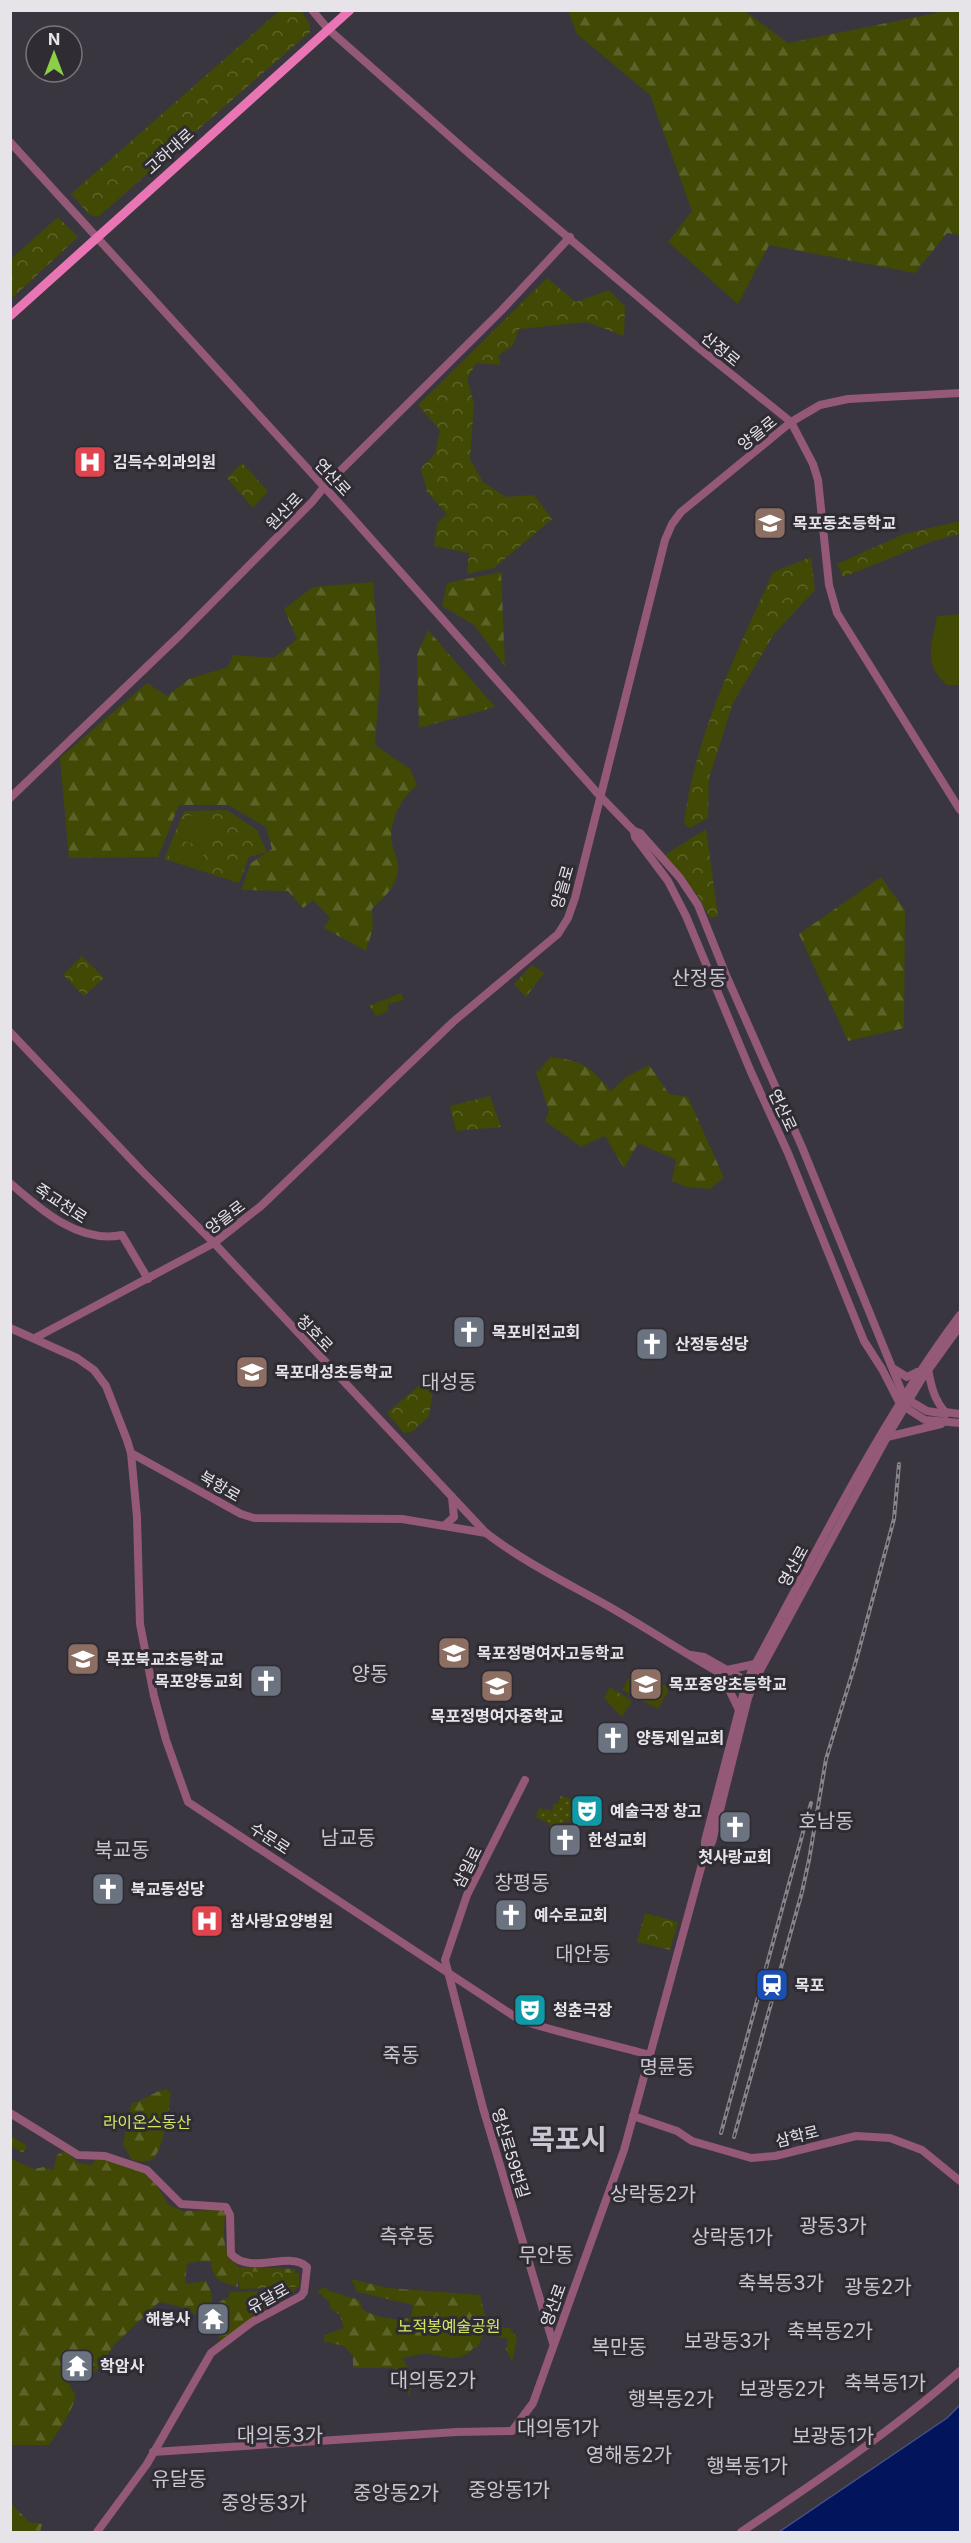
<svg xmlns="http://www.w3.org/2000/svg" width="971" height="2543" font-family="Inter,'Noto Sans KR',sans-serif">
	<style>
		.grass { fill: url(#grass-dots) }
		.forest { fill: url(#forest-firs) }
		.park { fill: url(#park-crowns) }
		.pitch { fill: #414904 }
		.water { fill: #02145c; stroke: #465286; stroke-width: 1.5 }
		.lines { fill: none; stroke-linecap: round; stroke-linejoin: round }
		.minor { stroke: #935976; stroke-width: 8 }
		.major { stroke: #ea75b4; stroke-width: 9 }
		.rail-casing { stroke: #88848c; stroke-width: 4 }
		.rail { stroke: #2f2c34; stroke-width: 1.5; stroke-dasharray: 4.5; stroke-linecap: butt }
		.labels { text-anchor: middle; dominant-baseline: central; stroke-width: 6; stroke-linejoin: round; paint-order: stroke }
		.street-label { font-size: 16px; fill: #e6e4e9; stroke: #2f2c34 }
		.poi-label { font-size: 16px; font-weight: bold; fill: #e6e4e9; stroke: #2f2c34; text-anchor: start }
		.park-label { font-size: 16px; fill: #d3e763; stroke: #2f2c34 }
		.quarter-label { font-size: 20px; fill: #cbc7d2; stroke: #2f2c34 }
		.town-label { font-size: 28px; font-weight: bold; fill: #cbc7d2; stroke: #2f2c34 }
	</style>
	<defs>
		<pattern id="grass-dots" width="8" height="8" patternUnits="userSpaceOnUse" patternTransform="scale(1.5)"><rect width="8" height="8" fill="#414904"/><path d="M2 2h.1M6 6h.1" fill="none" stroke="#5c6329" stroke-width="1.8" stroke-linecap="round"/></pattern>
		<pattern id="forest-firs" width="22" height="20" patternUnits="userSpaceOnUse" patternTransform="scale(1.5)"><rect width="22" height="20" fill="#414904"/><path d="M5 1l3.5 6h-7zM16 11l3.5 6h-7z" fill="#5c6329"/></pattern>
		<pattern id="park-crowns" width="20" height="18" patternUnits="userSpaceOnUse" patternTransform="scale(1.5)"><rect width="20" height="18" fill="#414904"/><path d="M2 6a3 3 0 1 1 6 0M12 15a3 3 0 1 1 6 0" fill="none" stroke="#5c6329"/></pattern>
	</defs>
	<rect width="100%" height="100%" fill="#3a363f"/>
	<path class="grass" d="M561 1796 578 1801 573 1823 565 1821 563 1825H559L557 1831H552L549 1828 550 1824 536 1817 539 1808 552 1811 554 1804H557Z"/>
	<g class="forest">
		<path d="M568 11H745L788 43 946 11H960V235L947 233 915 273 769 245 738 304 668 242 692 211 650 95 577 34Z"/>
		<path d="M501 572 505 666 474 625 442 606 447 583Z"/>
		<path d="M373 582 380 677 375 745 410 769 417 785C401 799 391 817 391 839 392 849 400 860 398 871 396 888 383 898 372 909L373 928 366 951 324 928 330 918 313 900 303 908 288 891 241 890 251 863 272 849 266 827 228 805H179L158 857 69 858 60 758 147 683 167 696 189 679 228 667 233 655 274 658 297 639 284 609 313 587Z"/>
		<path d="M428 630 495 707 419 728 417 655Z"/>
		<path d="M881 877 905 910 904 1028 848 1041 799 934Z"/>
		<path d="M550 1057C584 1061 589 1066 611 1091L626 1077 649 1065 669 1094 688 1097 724 1178 709 1189 687 1187 672 1181 676 1160 638 1143 624 1168 605 1136 581 1147 545 1121 549 1111 535 1069 538 1072Z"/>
		<path d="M166 2089 171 2093C169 2107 164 2152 151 2160 145 2163 138 2161 132 2160L123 2145 131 2104C144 2100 153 2092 166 2089Z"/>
		<path d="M65 2151 79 2163 91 2165 97 2158 144 2172 155 2183 169 2205 183 2211 221 2210 225 2213C224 2237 220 2248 239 2267L295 2269V2276L238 2274V2287C223 2283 211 2279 211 2262L198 2261 187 2264 185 2284 206 2281C212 2292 216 2303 206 2314H195L178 2306 159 2302 114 2345 98 2369 91 2375 85 2369 88 2355 83 2352 73 2359 63 2375C66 2381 73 2389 75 2395 77 2404 55 2437 49 2445H11V2159L34 2169 44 2167 53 2170 57 2155Z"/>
		<path d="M351 2279 388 2288 480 2295 488 2326 510 2328 517 2338 512 2362 506 2349 508 2339 484 2333 477 2348H473C460 2366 440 2353 422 2354 415 2355 408 2357 402 2358L407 2367 417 2374 412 2382 409 2396 393 2368H353V2356L344 2346 323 2341 325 2335 344 2328 340 2315 330 2308 329 2302 317 2291 325 2287 330 2291 359 2300 363 2310C380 2318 393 2321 411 2318L413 2305 357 2292Z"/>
		<path d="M285 2288H296L292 2293 263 2310 220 2341 217 2330 228 2311 222 2308 219 2302 229 2297 230 2292 274 2291Z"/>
		<path d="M11 2503 29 2522 42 2524 40 2532H11Z"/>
	</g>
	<g class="park">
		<path d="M279 11H301L310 24V32L98 217 90 215 71 194Z"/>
		<path d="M58 217 78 237 11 299V259Z"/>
		<path d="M547 278 576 302 609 290 625 307 624 336 587 322 519 329 513 345 499 355 500 365 476 363 467 379 474 403 470 459 483 482 506 497 534 495 552 519 494 568 467 574 469 553 434 546 437 523 447 514 427 492 421 468 435 454 440 430 418 405Z"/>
		<path d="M242 463 268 491 253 508 227 478Z"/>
		<path d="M960 521V534L930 542 843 577 837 564 904 534Z"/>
		<path d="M811 557 815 590 774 634 733 703 709 778 708 818 690 828 684 823C695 734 737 653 773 572Z"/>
		<path d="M227 810 257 830 267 852 249 857 239 883 164 859 184 811Z"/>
		<path d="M706 829 718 916 710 918 698 896 665 855Z"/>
		<path d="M82 956 104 978 84 996 63 975Z"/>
		<path d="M532 965 544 973 526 997 514 984Z"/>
		<path d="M401 993 404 1000 388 1004V1011L376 1016 369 1006Z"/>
		<path d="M490 1096 501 1127 456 1131 450 1106Z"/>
		<path d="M436 1371 429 1416 412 1432 404 1433 387 1413Z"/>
		<path d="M610 1687 632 1701 622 1717 604 1698Z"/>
		<path d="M645 1913 678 1922 670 1950 637 1942Z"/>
		<path d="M11 2136 27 2146 23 2153 11 2146Z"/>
		<path d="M237 2271 299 2273V2287L240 2289Z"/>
	</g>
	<g class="pitch">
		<path d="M960 614V685H947C922 663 932 645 937 616Z"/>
		<path d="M188 815 217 822 208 848 180 840Z"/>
		<path d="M173 844 204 853 200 867 169 857Z"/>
		<path d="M634 1668 666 1686 669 1690 658 1709 622 1690Z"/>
	</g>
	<path class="water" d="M960 2405V2532H779L947 2418Z"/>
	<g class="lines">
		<g class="minor">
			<path d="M312 10 328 29 472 156 695 345 791 422 813 464 818 480 829 585 837 613 960 810"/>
			<path d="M10 142 348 513 600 796 634 831 640 833 680 878 698 905 726 975 802 1147 904 1397"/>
			<path d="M10 798 181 634 312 502 324 487 501 311 570 237"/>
			<path d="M634 831 635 837 668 881 686 916 751 1072 788 1153 864 1341 882 1369 900 1404 925 1420 960 1423"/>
			<path d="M10 1032 142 1171 214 1243 486 1533C524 1562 567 1583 608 1606 657 1634 702 1665 751 1690"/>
			<path d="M10 1183C41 1210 79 1244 122 1235L148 1279"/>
			<path d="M10 1328 77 1358 94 1370 106 1386 127 1440 131 1453 137 1517 140 1624 154 1696 166 1740 188 1802 520 2020C563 2034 607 2043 650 2055"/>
			<path d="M35 1338 214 1243 261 1206 453 1022 558 934 568 918 575 898 665 540 672 524 681 512 791 422 820 405 848 399 960 393"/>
			<path d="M894 1369 907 1377 917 1372"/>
			<path d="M928 1369C931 1386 934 1399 945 1412L960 1414"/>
			<path d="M905 1398 927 1411 946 1414"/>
			<path d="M887 1437 941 1424"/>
			<path d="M131 1453 241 1514 254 1518 402 1519 486 1533"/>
			<path d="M445 1525 454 1517 452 1497"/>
			<path d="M691 1655 704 1657 750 1683"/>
			<path d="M727 1670 755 1664"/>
			<path d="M722 1675 739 1710"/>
			<path d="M525 1780 467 1895 445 1960 483 2108 553 2343"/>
			<path d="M705 1852V1841L743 1695 751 1672C817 1552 877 1426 960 1315"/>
			<path d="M10 2113 78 2155 105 2156 147 2170 181 2204 226 2207 230 2215 231 2254C251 2276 290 2250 307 2267L304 2292 301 2296 252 2322 211 2353 147 2464 97 2532"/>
			<path d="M633 2116 677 2131 692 2141 751 2158 775 2156 856 2136 890 2138 922 2150 960 2181"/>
			<path d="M153 2452 456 2432 512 2431 533 2403 624 2150 705 1853 712 1842 748 1698 757 1676 887 1437 921 1380 960 1326"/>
			<path d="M741 2532C816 2482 892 2431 960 2371"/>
		</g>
		<path class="major" d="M10 316 350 10"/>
		<g class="rail-casing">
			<g id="rail">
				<path d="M721 2133 811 1803"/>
				<path d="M734 2137 802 1892 809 1860 826 1759 856 1661 894 1519 899 1464"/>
			</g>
		</g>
		<use href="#rail" class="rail"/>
	</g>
	<defs>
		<g id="hospital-square" transform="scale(1.725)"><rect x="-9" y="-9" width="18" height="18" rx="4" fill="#e0444e" stroke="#2f2c34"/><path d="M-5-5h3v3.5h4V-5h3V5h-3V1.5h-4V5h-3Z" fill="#fff"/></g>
		<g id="school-square" transform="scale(1.725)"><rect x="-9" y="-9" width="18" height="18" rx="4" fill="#8d6e63" stroke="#2f2c34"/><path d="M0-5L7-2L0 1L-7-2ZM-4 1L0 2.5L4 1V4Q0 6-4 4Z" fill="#fff"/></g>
		<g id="church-square" transform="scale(1.725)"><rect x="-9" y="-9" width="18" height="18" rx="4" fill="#6b7280" stroke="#2f2c34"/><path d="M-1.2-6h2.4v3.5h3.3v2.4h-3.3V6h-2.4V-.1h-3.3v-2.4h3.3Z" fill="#fff"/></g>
		<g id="theatre-square" transform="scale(1.725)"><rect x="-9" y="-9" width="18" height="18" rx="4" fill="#0f9aa8" stroke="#2f2c34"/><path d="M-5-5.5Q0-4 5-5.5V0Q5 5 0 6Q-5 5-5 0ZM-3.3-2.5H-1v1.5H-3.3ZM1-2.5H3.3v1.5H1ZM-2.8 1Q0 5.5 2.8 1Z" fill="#fff"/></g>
		<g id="station-square" transform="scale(1.725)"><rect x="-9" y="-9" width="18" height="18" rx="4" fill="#1a4fb4" stroke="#2f2c34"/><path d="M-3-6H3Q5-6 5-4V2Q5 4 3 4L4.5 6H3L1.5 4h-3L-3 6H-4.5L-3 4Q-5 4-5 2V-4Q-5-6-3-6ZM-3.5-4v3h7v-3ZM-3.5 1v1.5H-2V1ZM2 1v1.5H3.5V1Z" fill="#fff"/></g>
		<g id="temple-square" transform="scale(1.725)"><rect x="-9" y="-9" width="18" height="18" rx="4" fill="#6b7280" stroke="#2f2c34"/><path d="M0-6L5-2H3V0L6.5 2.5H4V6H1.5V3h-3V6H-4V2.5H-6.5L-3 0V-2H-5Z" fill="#fff"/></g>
	</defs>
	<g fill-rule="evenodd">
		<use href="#hospital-square" x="90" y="462"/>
		<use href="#school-square" x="770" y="523"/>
		<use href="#church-square" x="469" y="1332"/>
		<use href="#church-square" x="652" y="1344"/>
		<use href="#school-square" x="252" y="1372"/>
		<use href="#school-square" x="454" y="1653"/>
		<use href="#school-square" x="83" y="1659"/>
		<use href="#church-square" x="266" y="1681"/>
		<use href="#school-square" x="646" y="1684"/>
		<use href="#school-square" x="497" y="1686"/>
		<use href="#church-square" x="613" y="1738"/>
		<use href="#theatre-square" x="587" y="1811"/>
		<use href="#church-square" x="735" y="1827"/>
		<use href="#church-square" x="565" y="1840"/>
		<use href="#church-square" x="108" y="1889"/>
		<use href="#church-square" x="511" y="1915"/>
		<use href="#hospital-square" x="207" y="1921"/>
		<use href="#station-square" x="772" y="1985"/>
		<use href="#theatre-square" x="530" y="2010"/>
		<use href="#temple-square" x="213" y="2319"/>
		<use href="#temple-square" x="77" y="2366"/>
	</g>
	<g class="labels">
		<g class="street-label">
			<text transform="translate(169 151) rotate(-42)">고하대로</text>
			<text transform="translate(721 349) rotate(39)">산정로</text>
			<text transform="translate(757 433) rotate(-39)">양을로</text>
			<text transform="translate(333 477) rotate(47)">연산로</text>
			<text transform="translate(284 511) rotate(-46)">원산로</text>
			<text transform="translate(562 887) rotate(-74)">양을로</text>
			<text transform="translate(783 1110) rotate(65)">연산로</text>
			<text transform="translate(61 1203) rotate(33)">죽교천로</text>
			<text transform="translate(225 1217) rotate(-37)">양을로</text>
			<text transform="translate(315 1333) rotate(46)">청호로</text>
			<text transform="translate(220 1486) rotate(30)">북항로</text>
			<text transform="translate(793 1566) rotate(-61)">영산로</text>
			<text transform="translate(270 1838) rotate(33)">수문로</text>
			<text transform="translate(467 1867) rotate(-63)">삼일로</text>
			<text transform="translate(797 2136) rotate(-14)">삼학로</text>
			<text transform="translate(511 2153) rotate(73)">영산로59번길</text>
			<text transform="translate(268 2298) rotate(-29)">유달로</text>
			<text transform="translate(553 2305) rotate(-70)">영산로</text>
		</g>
		<g class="poi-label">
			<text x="113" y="462">김득수외과의원</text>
			<text x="793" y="523">목포동초등학교</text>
			<text x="492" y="1332">목포비전교회</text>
			<text x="675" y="1344">산정동성당</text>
			<text x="275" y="1372">목포대성초등학교</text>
			<text x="477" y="1653">목포정명여자고등학교</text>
			<text x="106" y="1659">목포북교초등학교</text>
			<text x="243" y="1681" text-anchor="end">목포양동교회</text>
			<text x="669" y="1684">목포중앙초등학교</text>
			<text x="497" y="1716" text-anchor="middle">목포정명여자중학교</text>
			<text x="636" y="1738">양동제일교회</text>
			<text x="610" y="1811">예술극장 창고</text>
			<text x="588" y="1840">한성교회</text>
			<text x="735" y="1857" text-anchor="middle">첫사랑교회</text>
			<text x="131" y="1889">북교동성당</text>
			<text x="534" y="1915">예수로교회</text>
			<text x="230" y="1921">참사랑요양병원</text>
			<text x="795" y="1985">목포</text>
			<text x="553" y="2010">청춘극장</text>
			<text x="190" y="2319" text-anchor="end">해봉사</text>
			<text x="100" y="2366">학암사</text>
		</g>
		<g class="park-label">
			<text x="147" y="2122">라이온스동산</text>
			<text x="449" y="2326">노적봉예술공원</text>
		</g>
		<g class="quarter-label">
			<text x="699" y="978">산정동</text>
			<text x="449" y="1382">대성동</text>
			<text x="370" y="1674">양동</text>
			<text x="826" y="1821">호남동</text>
			<text x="348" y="1838">남교동</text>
			<text x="122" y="1850">북교동</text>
			<text x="522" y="1883">창평동</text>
			<text x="583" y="1954">대안동</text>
			<text x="401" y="2055">죽동</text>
			<text x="667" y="2067">명륜동</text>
			<text x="653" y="2194">상락동2가</text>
			<text x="833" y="2226">광동3가</text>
			<text x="407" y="2236">측후동</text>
			<text x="732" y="2237">상락동1가</text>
			<text x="546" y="2255">무안동</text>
			<text x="781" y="2283">축복동3가</text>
			<text x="878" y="2287">광동2가</text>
			<text x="830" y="2331">축복동2가</text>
			<text x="727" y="2341">보광동3가</text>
			<text x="619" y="2347">복만동</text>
			<text x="433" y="2380">대의동2가</text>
			<text x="885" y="2383">축복동1가</text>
			<text x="782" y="2389">보광동2가</text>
			<text x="671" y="2399">행복동2가</text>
			<text x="558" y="2428">대의동1가</text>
			<text x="280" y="2435">대의동3가</text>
			<text x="833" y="2436">보광동1가</text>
			<text x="629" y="2455">영해동2가</text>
			<text x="747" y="2466">행복동1가</text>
			<text x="179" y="2479">유달동</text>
			<text x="509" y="2490">중앙동1가</text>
			<text x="396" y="2493">중앙동2가</text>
			<text x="264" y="2503">중앙동3가</text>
		</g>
		<g class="town-label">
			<text x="568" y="2139">목포시</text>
		</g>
	</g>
	<rect width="971" height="2543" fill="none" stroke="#e6e4e9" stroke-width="24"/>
	<g transform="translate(54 54)"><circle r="28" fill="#2f2c34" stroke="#78767c" stroke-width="1.5"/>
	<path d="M0-4.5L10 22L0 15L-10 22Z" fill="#8cce45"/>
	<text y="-9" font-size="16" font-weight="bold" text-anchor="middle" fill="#e6e4e9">N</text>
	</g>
</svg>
